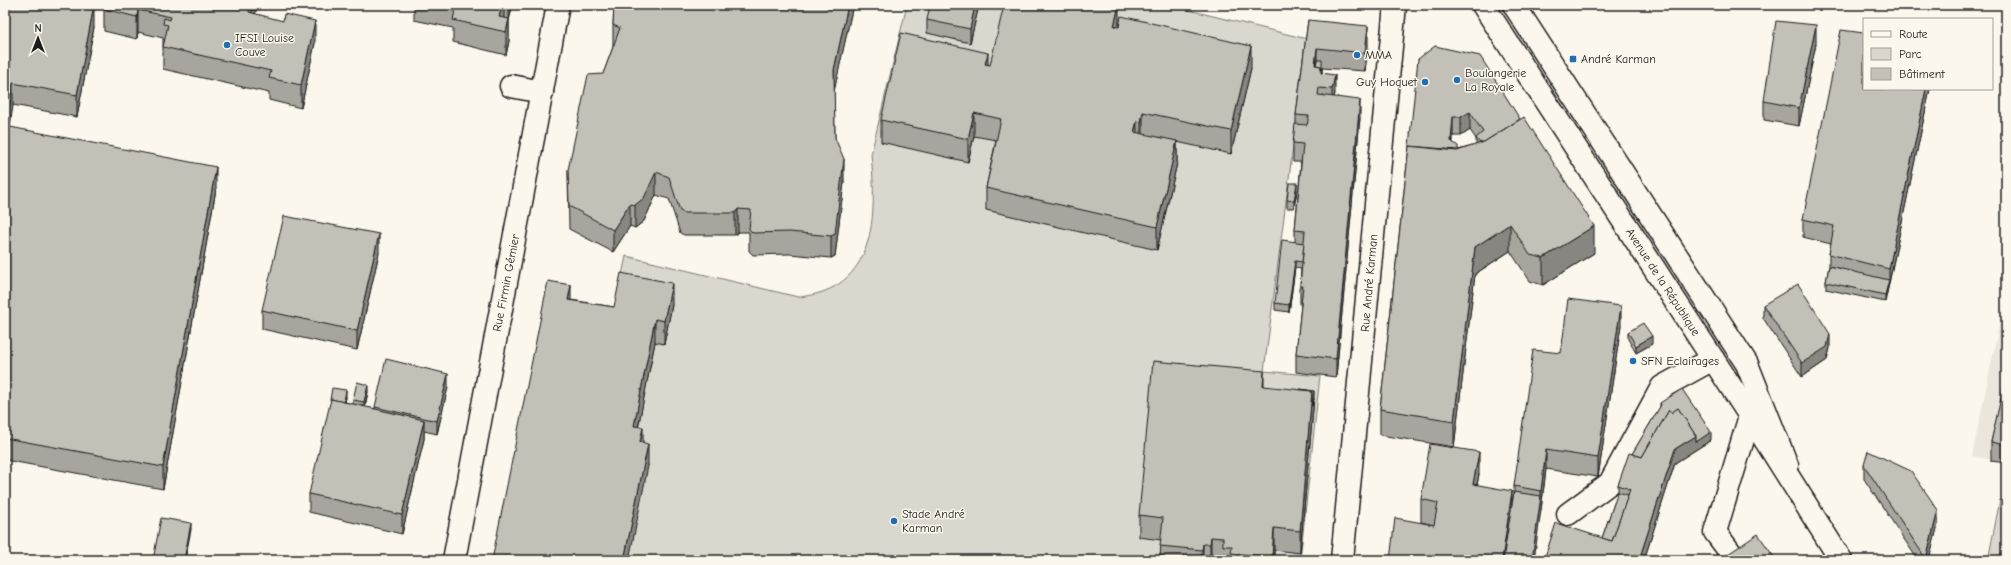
<svg xmlns="http://www.w3.org/2000/svg" width="2011" height="565" font-family="'Comic Neue',sans-serif">
	<style>
		.built { fill: #eae6dc }
		.green { fill: #dad7ce; stroke: #7b7a75 }
		.lines { fill: none; stroke-linecap: round; stroke-linejoin: round }
		.minor-casing { stroke: #1c1c1c; stroke-width: 25 }
		.major-casing { stroke: #1c1c1c; stroke-width: 25 }
		.minor { stroke: #fbf7ec; stroke-width: 22 }
		.major { stroke: #fbf7ec; stroke-width: 22 }
		.wall { fill: #a8a59e; stroke: #1c1c1c; fill-rule: evenodd }
		.shaded-wall { fill: #888681; stroke: #1c1c1c }
		.building { fill: #c3c0b8; stroke: #1c1c1c }
		.poi-dot { fill: #1f6fb2; stroke: #fbf7ec; stroke-width: 1.5 }
		.labels { text-anchor: middle; dominant-baseline: central; stroke-width: 3; stroke-linejoin: round; paint-order: stroke }
		.poi-label { font-size: 12px; fill: #1c1c1c; stroke: #fbf7ec; text-anchor: start }
		.street-label { font-size: 12px; fill: #1c1c1c; stroke: #fbf7ec }
	</style>
	<rect width="100%" height="100%" fill="#fbf7ec"/>
	<filter id="ink" filterUnits="userSpaceOnUse"><feTurbulence type="fractalNoise" baseFrequency=".025" numOctaves="2"/><feDisplacementMap in="SourceGraphic" scale="8" xChannelSelector="R" yChannelSelector="G"/><feConvolveMatrix kernelMatrix="1 2 1 2 8 2 1 2 1" color-interpolation-filters="sRGB"/></filter>
	<g filter="url(#ink)">
		<path class="built" d="M2006 292V463L1972 456Z"/>
		<g class="green">
			<path d="M907 5H1168L1307 39 1264 371 1320 376 1300 560H563L626 256 798 297C877 290 877 216 871 154Z"/>
			<path d="M2000 500 2006 501V560H1988Z"/>
		</g>
		<g class="lines">
			<g class="minor-casing">
				<g id="minor">
					<path d="M1514 5 1747 364 1787 465"/>
					<path d="M511 86 542 92"/>
					<path d="M1568 514 1610 483 1662 387 1713 359"/>
					<path d="M454 560 558 5"/>
					<path d="M1342 560 1395 5"/>
					<path d="M1736 560 1715 532 1750 416"/>
				</g>
			</g>
			<g class="major-casing">
				<path id="major" d="M1483 5 1750 416 1841 560"/>
			</g>
			<use href="#minor" class="minor"/>
			<use href="#major" class="major"/>
		</g>
		<g class="wall">
			<path d="M5 5 94 27 77 117 13 105 9 127 216 189 163 489 5 460Z"/>
			<path d="M257 5 255 14 315 43 301 108 269 100V93L163 69V38L138 32 137 39 104 31V9Z"/>
			<path d="M414 5H513L509 20V41L506 55 453 42V28L414 20Z"/>
			<path d="M614 5H853L834 90 835 138 844 182 835 256 831 258 790 254 753 255 749 251V232H738L735 235H684L680 233 669 199 656 195 644 221 635 228 630 226 613 252 569 229 568 170 613 47V25Z"/>
			<path d="M979 5 970 43 927 33V20Z"/>
			<path d="M1308 20 1368 45 1365 71 1322 68V73L1335 93 1334 97 1360 118 1336 377 1296 372V354L1301 305H1300V286L1301 269 1295 268 1289 312 1275 310V303L1295 242V230L1301 162H1293V143L1296 124V115Z"/>
			<path d="M1119 27 1251 68 1231 154 1177 142V163L1157 250 986 210V188L996 140 974 136 968 162 881 142V120L988 65H990Z"/>
			<path d="M1816 44 1799 126 1764 120V101Z"/>
			<path d="M1435 46 1594 253 1543 285 1530 281 1510 251 1475 274 1454 447 1380 435V409L1409 146ZM1470 130 1476 139V145L1458 150 1453 142V136H1461Z"/>
			<path d="M1930 89 1885 302 1826 289V282L1829 266V254L1831 244 1803 237V219Z"/>
			<path d="M1297 190 1294 208H1287V200Z"/>
			<path d="M379 253 357 350 262 329V310Z"/>
			<path d="M571 300 614 307 672 305 664 344 655 342 638 427 643 442 648 466Z"/>
			<path d="M1763 305 1830 348 1827 360 1802 377 1763 318Z"/>
			<path d="M1621 325 1598 477 1546 469 1541 510 1434 525 1421 522V499L1479 474 1477 485 1512 503 1514 492V486L1561 353Z"/>
			<path d="M1628 332 1652 344 1636 353 1628 339Z"/>
			<path d="M2006 380V463L1991 461V442Z"/>
			<path d="M1264 386 1314 398 1300 553 1274 550V560H1223L1211 559V560H1160L1161 540 1139 537V515Z"/>
			<path d="M448 387 437 434 424 431V439L402 534 309 512V494L346 397 345 402 353 404V400L368 392 365 407 375 409V407Z"/>
			<path d="M1660 403 1711 440 1675 463 1644 560H1544L1602 538 1618 492V485L1632 454 1660 407Z"/>
			<path d="M1864 465 1938 524 1929 560H1918L1864 479Z"/>
		</g>
		<g class="shaded-wall">
			<path d="M94 5V27L77 117V95Z"/>
			<path d="M252 5H257V7L252 29Z"/>
			<path d="M502 5H504V20L499 17Z"/>
			<path d="M509 5H513L509 20V41L506 55V32L509 19Z"/>
			<path d="M848 5H853L834 92V70Z"/>
			<path d="M975 5H979L970 43V29Z"/>
			<path d="M1119 5V27L1114 26Z"/>
			<path d="M138 10V32L137 39V17Z"/>
			<path d="M315 21V43L301 108V85Z"/>
			<path d="M1816 25V44L1799 126V108Z"/>
			<path d="M1368 26V45L1365 71V53Z"/>
			<path d="M1251 46V68L1231 154V131Z"/>
			<path d="M1317 48V67L1315 65Z"/>
			<path d="M988 53V75L985 64Z"/>
			<path d="M1335 75V93L1332 108V89Z"/>
			<path d="M13 83V105L10 127 5 130V107Z"/>
			<path d="M1926 89H1930L1885 302V295L1889 280V269Z"/>
			<path d="M1360 100V118L1336 377V359Z"/>
			<path d="M1143 112V134L1141 145V122Z"/>
			<path d="M1470 112V130L1461 136V117Z"/>
			<path d="M974 113V136L968 162V139Z"/>
			<path d="M1453 117V136L1451 160V141Z"/>
			<path d="M1137 121V144L1134 132Z"/>
			<path d="M1177 141V163L1157 250V227Z"/>
			<path d="M844 159V182L835 256 831 258V236Z"/>
			<path d="M216 167V189L163 489V467Z"/>
			<path d="M656 172V195L644 221 635 228V205Z"/>
			<path d="M1297 183V190L1294 208V201Z"/>
			<path d="M630 204V226L613 252V230Z"/>
			<path d="M738 209V232L735 235V213Z"/>
			<path d="M1510 224V251L1475 274 1454 447V421L1475 247Z"/>
			<path d="M1594 226V253L1543 285V258Z"/>
			<path d="M379 234V253L357 350V331Z"/>
			<path d="M1295 261V268L1289 312V305Z"/>
			<path d="M672 283V305L664 344V321Z"/>
			<path d="M571 285V308L568 300Z"/>
			<path d="M1621 306V325L1598 477V458Z"/>
			<path d="M655 319V342L634 448V426Z"/>
			<path d="M1830 334V348L1827 360 1802 377V363Z"/>
			<path d="M1652 336V344L1636 353V346Z"/>
			<path d="M1264 371V394L1263 386Z"/>
			<path d="M448 374V387L437 434V421Z"/>
			<path d="M368 385V392L364 409V402Z"/>
			<path d="M346 390V397L344 410V403Z"/>
			<path d="M1312 391H1314V398L1300 553V531Z"/>
			<path d="M424 420V439L402 534V515Z"/>
			<path d="M643 427V450L640 442Z"/>
			<path d="M1711 432V440L1675 463 1644 560H1639L1675 449 1696 436Z"/>
			<path d="M648 444V466L629 560H624Z"/>
			<path d="M1546 450V469L1541 510 1534 560H1532L1541 496V491Z"/>
			<path d="M1479 452V474L1473 507V484Z"/>
			<path d="M1512 491V513L1505 560H1502Z"/>
			<path d="M1938 510V524L1929 560H1926Z"/>
			<path d="M191 523V530L185 560H184Z"/>
			<path d="M1274 528V560H1272Z"/>
			<path d="M1211 537V560H1210V544Z"/>
			<path d="M1203 544V560H1202V550Z"/>
		</g>
		<g class="building">
			<path d="M5 5H94L77 95 13 83 10 104 5 107Z"/>
			<path d="M105 5H252V7L250 6 249 12 283 21 284 14 315 21 301 85 269 78 271 71 163 47 168 25 163 24 164 18 170 20 171 17 138 10 137 17 104 9Z"/>
			<path d="M449 5H502L499 17 509 19 506 32 453 20 456 6Z"/>
			<path d="M614 5H848L834 70 835 138 844 159 835 234 831 236 790 232 753 233 749 229 751 210 738 209 735 213H684L680 211 669 177 656 172 644 198 635 205 630 204 613 230 569 206 568 170 588 75 603 74 620 28 613 25Z"/>
			<path d="M930 5H975L970 29 927 20Z"/>
			<path d="M1004 5H1119L1114 26 1119 27 1121 16 1251 46 1231 131 1143 112 1141 122 1137 121 1134 132 1177 141 1157 227 986 188 1001 119 974 113 968 139 881 120 901 33 988 53 985 64 990 65Z"/>
			<path d="M1308 20 1368 26 1365 53 1317 48 1315 65 1321 66V73L1335 75 1332 89 1319 88 1318 95 1360 100 1336 359 1296 354 1303 286H1300L1305 231 1295 230 1303 144 1293 143 1295 124 1307 125 1309 116 1296 115Z"/>
			<path d="M1776 21 1816 25 1799 108 1764 101Z"/>
			<path d="M1841 30 1864 33V89H1926L1889 269 1829 254 1834 226 1803 219Z"/>
			<path d="M1435 46 1480 56 1520 119 1484 142 1480 143 1476 138 1483 132 1470 112 1461 117H1453L1451 141 1458 146V150L1409 146 1418 59Z"/>
			<path d="M1317 60H1322V73L1321 66 1316 65Z"/>
			<path d="M1524 117 1594 226 1543 258 1530 255 1510 224 1475 247 1454 421 1380 409 1409 146 1457 151 1484 142Z"/>
			<path d="M5 126 216 167 163 467 5 438Z"/>
			<path d="M1289 183H1297L1294 201 1287 200Z"/>
			<path d="M284 216 379 234 357 331 262 310Z"/>
			<path d="M1282 240 1304 243 1302 262 1295 261 1289 305 1275 303Z"/>
			<path d="M1829 266 1889 280 1885 295 1826 282Z"/>
			<path d="M621 273 672 283 664 321 655 319 634 426 643 427 640 442 648 444 624 560H492L548 281 571 285 568 300 614 307Z"/>
			<path d="M1798 284 1830 334 1827 347 1802 363 1763 305Z"/>
			<path d="M1568 299 1621 306 1598 458 1546 450 1541 491 1514 486 1533 350 1561 353Z"/>
			<path d="M1643 323 1652 336 1636 346 1628 332Z"/>
			<path d="M386 359 448 374 437 421 375 407Z"/>
			<path d="M1153 361 1264 371 1263 386 1312 391 1300 531 1274 528 1272 557 1231 553 1232 546H1223V538L1211 537 1210 544H1203L1202 550 1160 546 1163 518 1139 515Z"/>
			<path d="M2005 380H2006V445L1991 442Z"/>
			<path d="M357 382 368 385 364 402 353 400Z"/>
			<path d="M332 388 346 390 344 402 331 399 330 400Z"/>
			<path d="M1300 389 1314 391 1312 406V391Z"/>
			<path d="M1682 389 1711 432 1696 442V436L1678 408 1671 413 1669 410 1642 457 1632 454 1661 405 1660 403Z"/>
			<path d="M331 399 424 420 402 515 309 494Z"/>
			<path d="M1678 408 1696 436 1675 449 1639 560H1544L1556 523 1612 541 1630 489 1618 485 1629 453 1642 457 1669 410 1671 413Z"/>
			<path d="M1430 444 1479 452 1473 484 1512 491 1502 560H1390L1395 518 1434 525 1438 503 1421 499Z"/>
			<path d="M1868 451 1911 471 1938 510 1926 559 1864 465Z"/>
			<path d="M1514 492 1541 496 1532 560H1503Z"/>
			<path d="M1618 492 1628 495 1612 541 1602 538Z"/>
			<path d="M161 518 191 523 184 560H153Z"/>
			<path d="M1758 534 1776 560H1719Z"/>
		</g>
	</g>
	<g class="poi-dot">
		<circle cx="227" cy="45" r="4"/>
		<circle cx="1357" cy="55" r="4"/>
		<rect x="1569" y="55" width="8" height="8" rx="2"/>
		<circle cx="1457" cy="80" r="4"/>
		<circle cx="1425" cy="82" r="4"/>
		<circle cx="1633" cy="361" r="4"/>
		<circle cx="894" cy="521" r="4"/>
	</g>
	<g class="labels">
		<g class="poi-label">
			<text x="235" y="38">IFSI Louise<tspan x="235" dy="14">Couve</tspan></text>
			<text x="1365" y="55">MMA</text>
			<text x="1581" y="59">André Karman</text>
			<text x="1465" y="73">Boulangerie<tspan x="1465" dy="14">La Royale</tspan></text>
			<text x="1417" y="82" text-anchor="end">Guy Hoquet</text>
			<text x="1641" y="361">SFN Eclairages</text>
			<text x="902" y="514">Stade André<tspan x="902" dy="14">Karman</tspan></text>
		</g>
		<g class="street-label">
			<text transform="translate(1663 282) rotate(57)">Avenue de la République</text>
			<text transform="translate(506 283) rotate(-79)">Rue Firmin Gémier</text>
			<text transform="translate(1369 283) rotate(-85)">Rue André Karman</text>
		</g>
	</g>
	<rect width="2011" height="565" fill="none" stroke="#fbf7ec" stroke-width="20"/>
	<rect x="10" y="10" width="1991" height="545" fill="none" stroke="#1c1c1c" stroke-width="1.5" filter="url(#ink)"/>
	<rect x="1863" y="18" width="130" height="72" fill="#fbf7ec" stroke="#a29f99"/>
	<rect x="1871" y="31" width="20" height="6" fill="#fbf7ec" stroke="#a29f99"/>
	<text x="1899" y="38" font-size="12" fill="#1c1c1c">Route</text>
	<rect x="1871" y="48" width="20" height="12" fill="#dad7ce" stroke="#a29f99"/>
	<text x="1899" y="58" font-size="12" fill="#1c1c1c">Parc</text>
	<rect x="1871" y="68" width="20" height="12" fill="#c3c0b8" stroke="#a29f99"/>
	<text x="1899" y="78" font-size="12" fill="#1c1c1c">Bâtiment</text>
	<g transform="translate(38 38)" stroke="#fbf7ec" stroke-width="3" paint-order="stroke">
	<path d="M0-3L7 15L0 10L-7 15Z" fill="#1c1c1c"/>
	<text y="-6" font-size="11" font-weight="bold" text-anchor="middle" fill="#1c1c1c">N</text>
	</g>
</svg>
